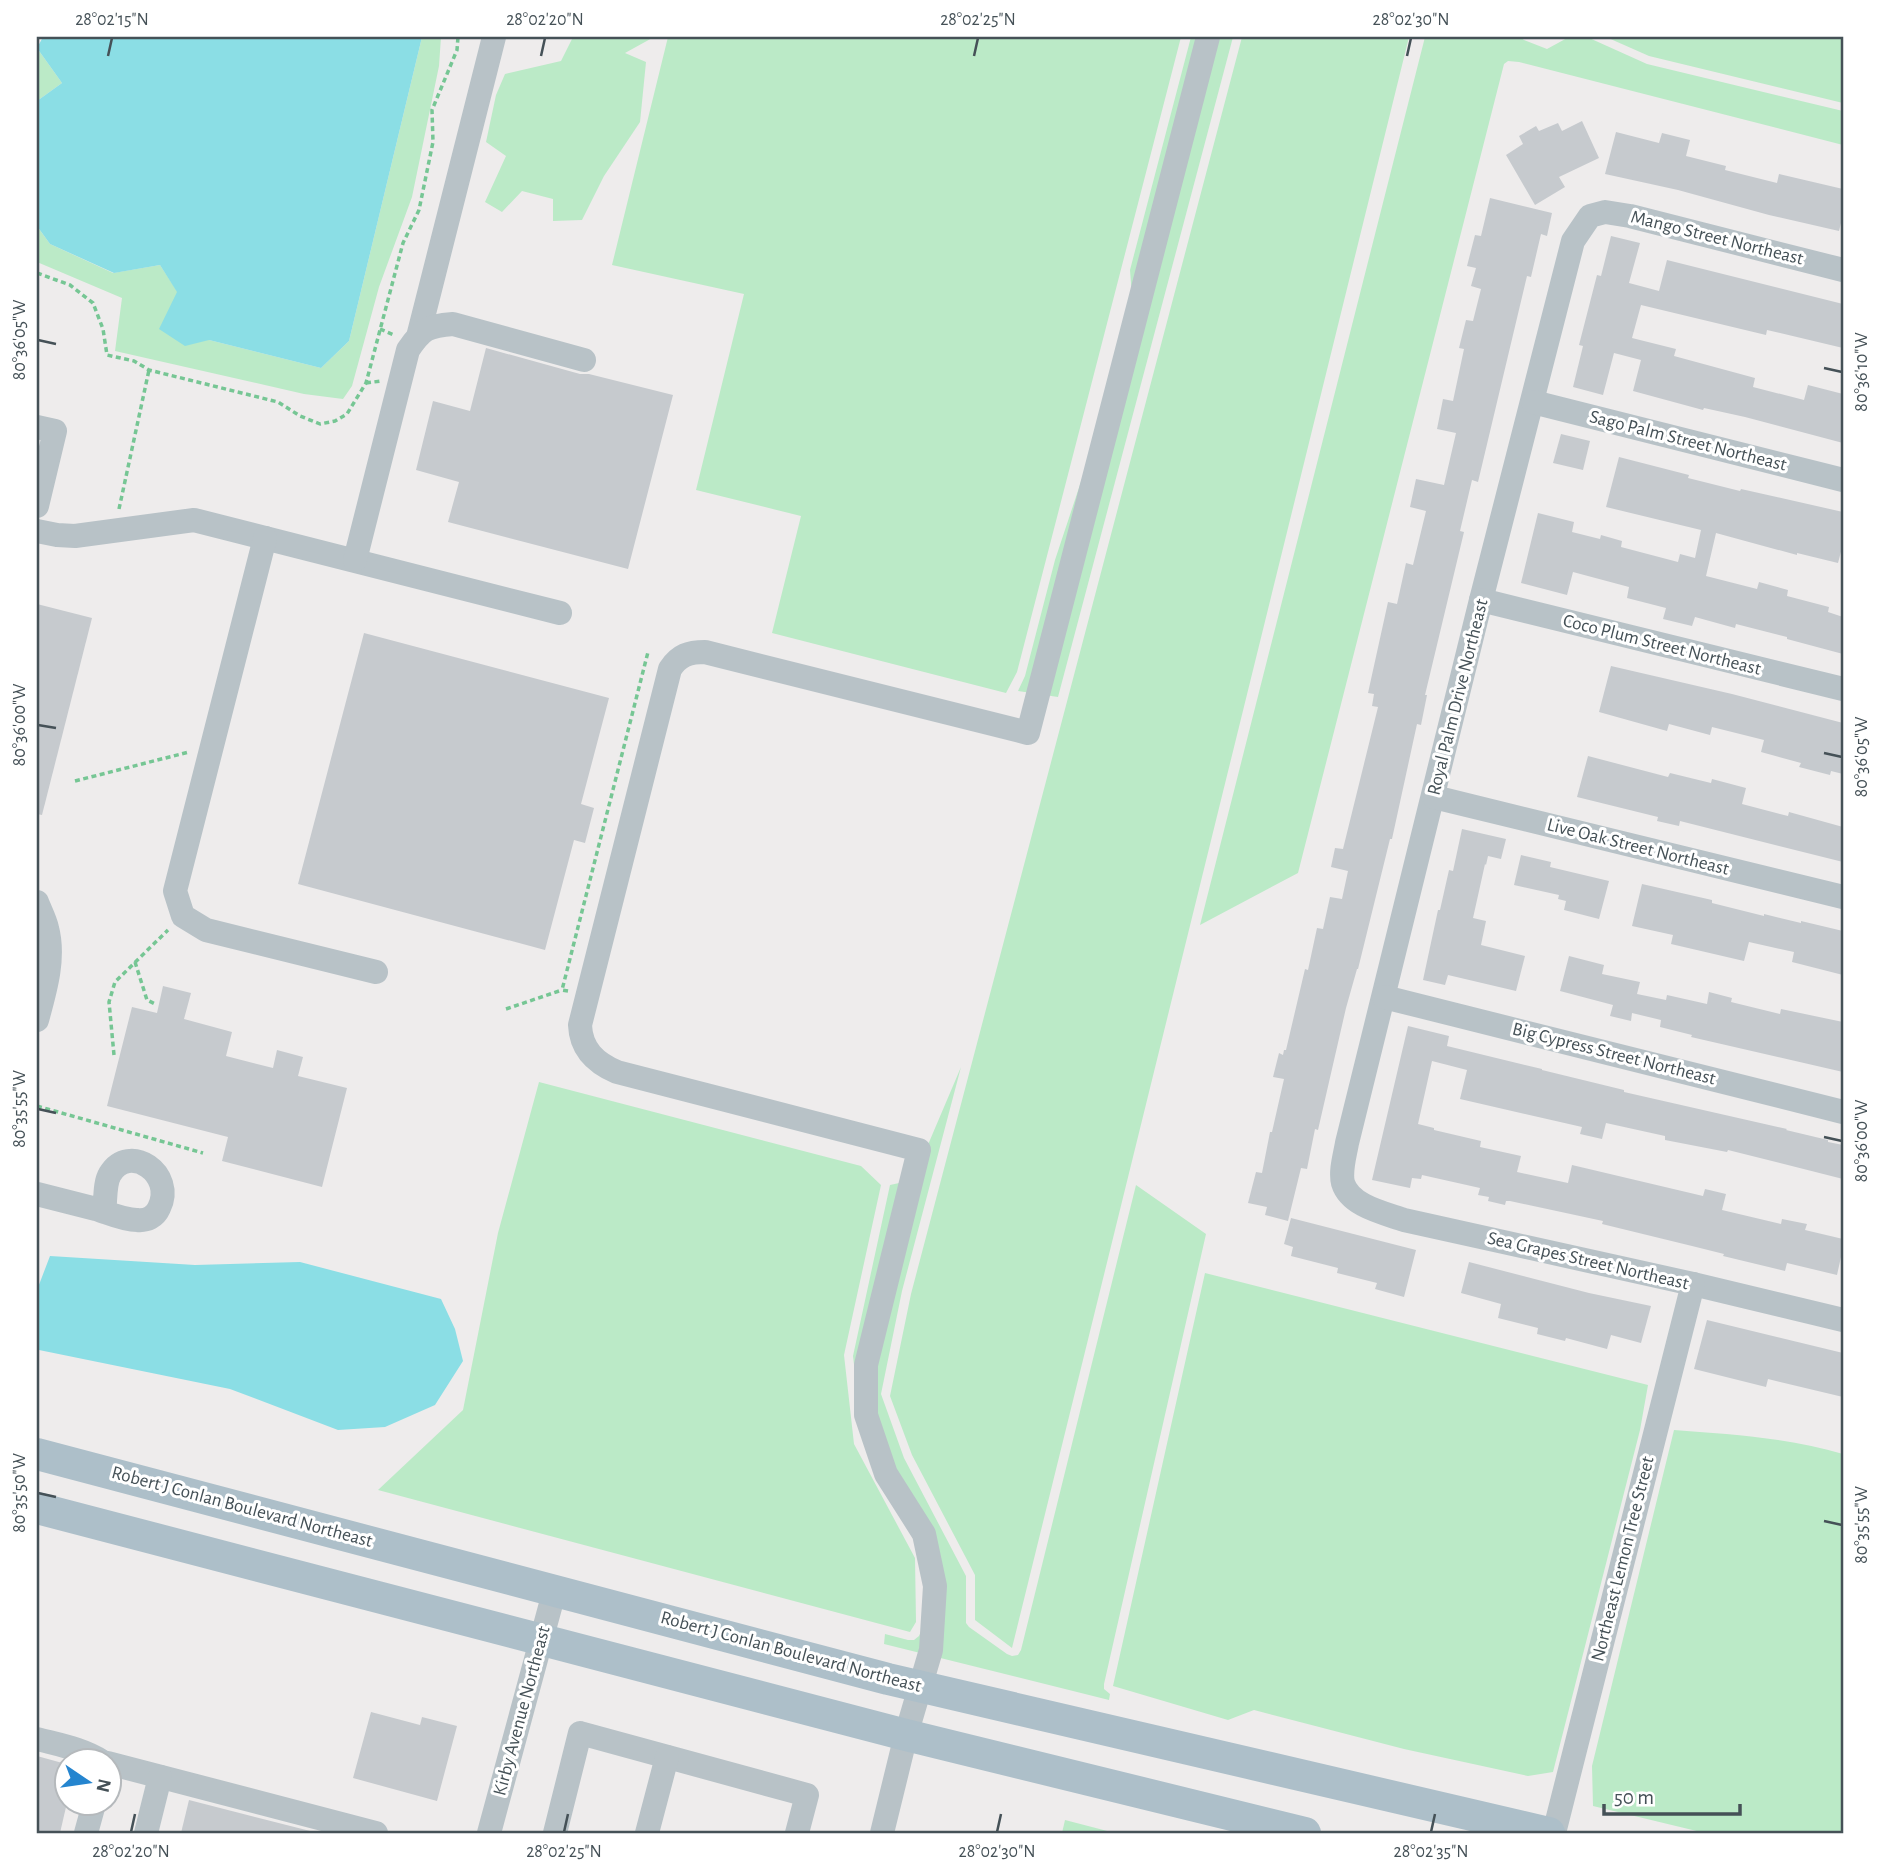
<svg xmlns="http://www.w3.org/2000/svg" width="1880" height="1870" font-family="'Alegreya Sans',sans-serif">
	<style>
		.green { fill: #bbeac7 }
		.water { fill: #8bdee5 }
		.building { fill: #c6cace }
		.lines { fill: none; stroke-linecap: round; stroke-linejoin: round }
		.path { stroke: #76c694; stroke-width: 3.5; stroke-dasharray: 5 3.5; stroke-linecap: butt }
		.minor { stroke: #b8c2c7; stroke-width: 24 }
		.major { stroke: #adbfc9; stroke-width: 32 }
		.ticks { fill: none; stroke: #455157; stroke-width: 2.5 }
		.labels { text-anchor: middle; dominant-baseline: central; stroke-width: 6; stroke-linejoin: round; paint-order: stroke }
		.street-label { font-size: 19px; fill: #455157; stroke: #fff }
		.neatline { fill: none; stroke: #455157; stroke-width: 2.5 }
		.ticks-label { font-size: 18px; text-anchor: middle; fill: #455157 }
	</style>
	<rect width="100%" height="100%" fill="#eeecec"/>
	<g class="green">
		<path d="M422 37H441L439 66 412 197 379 287 352 386 343 399 304 394 115 351 122 298 37 262V226L50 244 113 273 160 265 209 340 321 368 349 341Z"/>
		<path d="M573 37H654L625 53 646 62 640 122 604 176 582 220 553 221V199L522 191 502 212 485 202 506 156 486 142 496 95 505 74 561 61Z"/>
		<path d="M668 37H1181L1017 672 1006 693 772 633 801 516 696 490 744 294 612 265Z"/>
		<path d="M1191 37H1233L1058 697 1018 691 1025 676 1055 560 1134 322 1130 270Z"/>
		<path d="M1242 37H1409L1012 1648 975 1620V1575L912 1455 890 1396 911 1294Z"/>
		<path d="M1425 37H1520L1524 40 1547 49 1569 37H1587L1647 64 1843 111V145L1519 62 1508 61 1504 64 1298 873 1200 925Z"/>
		<path d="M1606 37H1843V103L1649 56Z"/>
		<path d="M37 48 62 83 37 101Z"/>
		<path d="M961 1067 902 1291 881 1394 904 1458 966 1576V1623L969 1627 1007 1654 1012 1656 1018 1655 1021 1650 1136 1185 1206 1234 1104 1684V1689L1110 1694 1109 1700 884 1644 885 1634 908 1640H914L919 1636 925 1622 924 1558 863 1442 853 1356 890 1185 913 1180Z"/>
		<path d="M539 1082 861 1166 881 1185 844 1355 854 1444 915 1558 916 1622 910 1632 378 1490 463 1410 498 1233Z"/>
		<path d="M1205 1273 1648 1385 1640 1430 1553 1772 1528 1776 1404 1749 1254 1710 1228 1720 1113 1686Z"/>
		<path d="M1674 1430C1728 1434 1791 1438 1843 1454V1833H1705L1593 1806 1592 1766Z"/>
		<path d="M1065 1820 1115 1833H1062Z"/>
	</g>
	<g class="water">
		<path d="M43 37H422L349 341 321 368 209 340 185 346 159 329 177 292 160 265 114 273 50 244 37 226V101L62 83 37 48Z"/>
		<path d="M50 1256 195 1265 300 1262 441 1299 455 1329 463 1361 435 1405 385 1427 338 1430 230 1389 39 1350 37 1343V1290Z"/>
	</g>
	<g class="building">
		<path d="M1582 121 1599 158 1559 177 1565 187 1535 205 1506 155 1523 144 1519 136 1536 126 1539 131 1558 123 1562 131Z"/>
		<path d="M1616 132 1659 143 1662 133 1690 140 1686 156 1726 166 1725 170 1777 183 1779 174 1843 189V215L1839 231 1769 215 1678 190 1605 174Z"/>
		<path d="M1490 198 1552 213 1547 236 1541 234 1531 277 1527 276 1478 482 1472 480 1460 531 1464 532 1425 695H1427L1421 725 1417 724 1392 839H1390L1358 969H1357L1346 1008 1318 1130 1315 1129 1307 1169 1301 1168 1288 1221 1265 1215 1267 1207 1248 1203 1256 1172 1262 1173 1270 1132H1272L1284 1079 1273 1077 1279 1053 1283 1055 1284 1050H1286L1305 969 1308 970 1317 928 1323 929 1330 897 1342 899 1348 871 1331 867 1335 848 1343 849 1378 707 1372 706 1374 694 1368 693 1388 602 1397 604 1406 563 1413 565 1426 511 1410 507 1416 479 1444 485 1456 433 1437 429 1443 399 1453 401 1464 349 1459 348 1466 320 1473 321 1481 289 1471 286 1476 268 1467 266 1475 235 1481 236Z"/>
		<path d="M1611 236 1640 243 1629 283 1659 291 1667 260 1843 304V348L1767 330 1766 335 1641 305 1632 338 1676 349 1674 356 1755 378 1753 387 1804 400 1808 385 1843 394V443L1745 417 1704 408 1703 410 1633 391 1641 360 1614 353 1603 395 1573 387 1583 346 1579 345 1597 275 1601 276Z"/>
		<path d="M486 348 580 374H589L673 395 628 569 448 522 459 482 416 470 433 401 470 411Z"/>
		<path d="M1561 434 1590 441 1583 470 1553 463Z"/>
		<path d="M1619 457 1689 475 1688 478 1740 491 1741 489 1843 512V544L1838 563 1797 553V555L1716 533 1706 576 1757 589 1759 582 1788 590 1787 596 1829 607 1828 612 1843 617V654L1787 639V637L1736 624 1735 628 1695 617 1692 626 1663 619 1666 608 1627 598 1629 587 1573 572 1567 595 1521 583 1538 513 1574 522 1572 532 1600 539 1601 535 1622 541 1621 547 1678 562 1680 554 1695 558 1701 530 1606 507Z"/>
		<path d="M37 604 92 618 42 815 37 814Z"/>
		<path d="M364 633 609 698 581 804 594 808 585 843 574 840 545 950 298 884Z"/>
		<path d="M1611 666 1732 694 1843 723V774L1831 771 1830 775 1799 767 1801 763 1761 752 1764 740 1712 727 1710 735 1669 724 1667 731 1599 712Z"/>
		<path d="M1588 756 1668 777 1670 773 1711 783 1712 779 1746 788 1742 804 1788 816 1789 812 1843 827V862L1680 821 1679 826 1657 821 1658 817 1577 797Z"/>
		<path d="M1462 829 1506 839 1501 859 1488 856 1486 865 1485 864 1473 918 1486 921 1481 945 1525 956 1516 991 1448 975 1445 985 1423 980 1438 910H1440L1449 870 1453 871Z"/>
		<path d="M1521 855 1551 862 1550 867 1609 881 1599 919 1564 910 1566 901 1558 899 1559 895 1514 885Z"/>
		<path d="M1642 884 1712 900V903L1764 916V914L1801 923V921L1843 931V975L1792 962 1794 952 1749 942 1744 961 1671 944 1673 935 1632 926Z"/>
		<path d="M1569 956 1604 965 1602 974 1640 982 1637 994 1666 1000 1667 995 1707 1004 1709 992 1732 998 1731 1002 1780 1014 1781 1009 1843 1022V1072L1691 1037 1692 1035 1660 1027 1661 1020 1632 1013 1631 1021 1610 1016 1613 1005 1560 991Z"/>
		<path d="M163 986 191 993 184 1019 232 1032 226 1056 273 1068 277 1050 303 1057 298 1076 347 1088 322 1187 222 1161 228 1137 107 1106 132 1007 157 1013Z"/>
		<path d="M1408 1026 1449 1036 1447 1046 1542 1069V1070L1624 1090V1092L1787 1129 1786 1130 1828 1140V1142L1843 1145V1179L1728 1150 1727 1152 1665 1140V1136L1606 1123 1602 1139 1580 1134 1582 1127 1460 1099 1467 1070 1432 1061 1418 1124 1434 1128V1130L1481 1141 1480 1147 1521 1156 1517 1172 1568 1183 1572 1165 1703 1196 1705 1189 1726 1194 1722 1210 1781 1224 1782 1219 1807 1224 1805 1230 1843 1239V1248L1837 1275 1787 1263 1785 1271 1723 1256 1724 1254 1692 1246 1602 1224 1603 1221 1510 1201H1506L1505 1205 1488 1201 1489 1197 1478 1195 1480 1188 1422 1175 1421 1179 1412 1178 1410 1188 1372 1180Z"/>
		<path d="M1291 1218 1416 1250 1404 1297 1375 1289 1377 1283 1337 1273 1338 1268 1291 1256 1293 1247 1284 1244Z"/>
		<path d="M1469 1262 1589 1293 1651 1306 1641 1343 1611 1335 1607 1349 1566 1338 1565 1341 1537 1334 1538 1328 1498 1318 1501 1304 1461 1293Z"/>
		<path d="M1707 1320 1843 1353V1397L1768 1379 1766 1387 1694 1369Z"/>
		<path d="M371 1712 420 1725 422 1717 457 1726 437 1801 353 1778Z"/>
		<path d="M37 1756 66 1764V1807L60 1833H37Z"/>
		<path d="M189 1800 318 1833H181Z"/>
	</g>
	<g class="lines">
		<g class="path">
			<path d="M37 273 70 285 93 303 103 329 107 355 134 361 149 370 278 402 300 416 320 424 335 421 347 414 366 383 403 243 419 210 433 142 432 110 457 50 458 37"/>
			<path d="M380 329 394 335"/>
			<path d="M366 383 381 381"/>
			<path d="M119 509 149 370"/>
			<path d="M75 781 189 752"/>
			<path d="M135 962 147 1000 155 1004"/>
			<path d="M568 991 562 990 648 652"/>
			<path d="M506 1009 562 990"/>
			<path d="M114 1055 109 1002 115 982 168 930"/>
			<path d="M37 1106 203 1153"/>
		</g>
		<g class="minor">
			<path d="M1843 270 1630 216 1605 212 1590 216 1573 241 1481 600 1347 1143C1345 1155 1340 1171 1343 1183 1350 1206 1384 1213 1404 1220L1693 1284 1843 1320"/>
			<path d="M419 333 494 37"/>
			<path d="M1533 402 1843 480"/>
			<path d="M37 427 55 431 37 506"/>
			<path d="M37 531 57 535 75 536 194 520 560 613"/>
			<path d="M265 538 175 891 183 916 206 930 376 972"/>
			<path d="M355 560 408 350C422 329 427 326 453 324L584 360"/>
			<path d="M1481 600 1843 689"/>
			<path d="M1434 797 1843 897"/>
			<path d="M37 902C40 910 45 919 47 928 55 958 45 991 37 1020"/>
			<path d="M1384 997 1843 1112"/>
			<path d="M37 1194 96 1209C109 1213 123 1220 137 1220 147 1221 155 1217 159 1208 176 1174 129 1142 110 1174 104 1184 106 1201 104 1212"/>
			<path d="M37 1739C60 1745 83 1749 103 1762"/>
			<path d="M108 1763 376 1833"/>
			<path d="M86 1833 94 1804"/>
			<path d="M146 1833 160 1777"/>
			<path d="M489 1833 555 1589"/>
			<path d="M555 1833 580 1733 807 1795 797 1833"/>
			<path d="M647 1833 667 1757"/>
			<path d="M882 1833 906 1735 931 1650 935 1586 924 1534 886 1474 866 1415V1365L919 1150 617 1072C596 1063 581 1050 580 1025L670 669C679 655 689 652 705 652L1028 733 1208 37"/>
			<path d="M1554 1833 1693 1284"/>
		</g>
		<g class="major">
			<path d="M37 1454 888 1679 1549 1833"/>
			<path d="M37 1508 906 1735 1305 1833"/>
		</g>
	</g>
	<path class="ticks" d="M108 56 112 38M541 56 545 38M974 56 978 38M1407 56 1411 38M38 340 56 344M1824 368 1842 372M38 725 56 728M1824 753 1842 757M38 1109 56 1113M1824 1137 1842 1141M38 1493 56 1497M1824 1521 1842 1525M131 1832 135 1814M564 1832 568 1814M997 1832 1001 1814M1431 1832 1435 1814"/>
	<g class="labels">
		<g class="street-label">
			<text transform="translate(1717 238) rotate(14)">Mango Street Northeast</text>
			<text transform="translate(1688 441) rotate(14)">Sago Palm Street Northeast</text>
			<text transform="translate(1662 645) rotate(14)">Coco Plum Street Northeast</text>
			<text transform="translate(1458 697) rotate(-76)">Royal Palm Drive Northeast</text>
			<text transform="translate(1638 847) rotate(14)">Live Oak Street Northeast</text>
			<text transform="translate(1614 1054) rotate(14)">Big Cypress Street Northeast</text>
			<text transform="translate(1588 1261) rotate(13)">Sea Grapes Street Northeast</text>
			<text transform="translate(242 1507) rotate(15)">Robert J Conlan Boulevard Northeast</text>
			<text transform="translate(1623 1559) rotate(-76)">Northeast Lemon Tree Street</text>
			<text transform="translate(791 1652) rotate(15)">Robert J Conlan Boulevard Northeast</text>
			<text transform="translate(522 1711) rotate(-75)">Kirby Avenue Northeast</text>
		</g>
	</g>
	<rect width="1880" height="1870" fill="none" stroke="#ffffff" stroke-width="77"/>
	<g transform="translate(88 1782) rotate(103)"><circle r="33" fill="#ffffff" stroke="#b5b9bc" stroke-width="2"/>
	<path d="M0-5L12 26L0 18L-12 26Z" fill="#2585cf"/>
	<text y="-10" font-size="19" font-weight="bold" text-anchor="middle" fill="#455157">N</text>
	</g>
	<path d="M1604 1804v10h136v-10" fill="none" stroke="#455157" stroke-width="3.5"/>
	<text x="1614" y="1804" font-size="21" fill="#455157" stroke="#ffffff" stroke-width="5" paint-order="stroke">50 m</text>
	<rect x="38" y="38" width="1804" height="1794" class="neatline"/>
	<g class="ticks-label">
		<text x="112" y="25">28°02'15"N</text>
		<text x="545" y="25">28°02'20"N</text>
		<text x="978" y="25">28°02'25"N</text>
		<text x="1411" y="25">28°02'30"N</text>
		<text transform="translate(19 340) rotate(-90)" y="6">80°36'05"W</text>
		<text transform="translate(1861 372) rotate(-90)" y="6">80°36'10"W</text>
		<text transform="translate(19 725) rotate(-90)" y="6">80°36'00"W</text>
		<text transform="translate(1861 757) rotate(-90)" y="6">80°36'05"W</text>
		<text transform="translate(19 1109) rotate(-90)" y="6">80°35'55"W</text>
		<text transform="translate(1861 1141) rotate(-90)" y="6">80°36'00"W</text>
		<text transform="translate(19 1493) rotate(-90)" y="6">80°35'50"W</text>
		<text transform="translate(1861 1525) rotate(-90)" y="6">80°35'55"W</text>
		<text x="131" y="1857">28°02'20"N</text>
		<text x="564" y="1857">28°02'25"N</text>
		<text x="997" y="1857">28°02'30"N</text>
		<text x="1431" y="1857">28°02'35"N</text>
	</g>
</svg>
